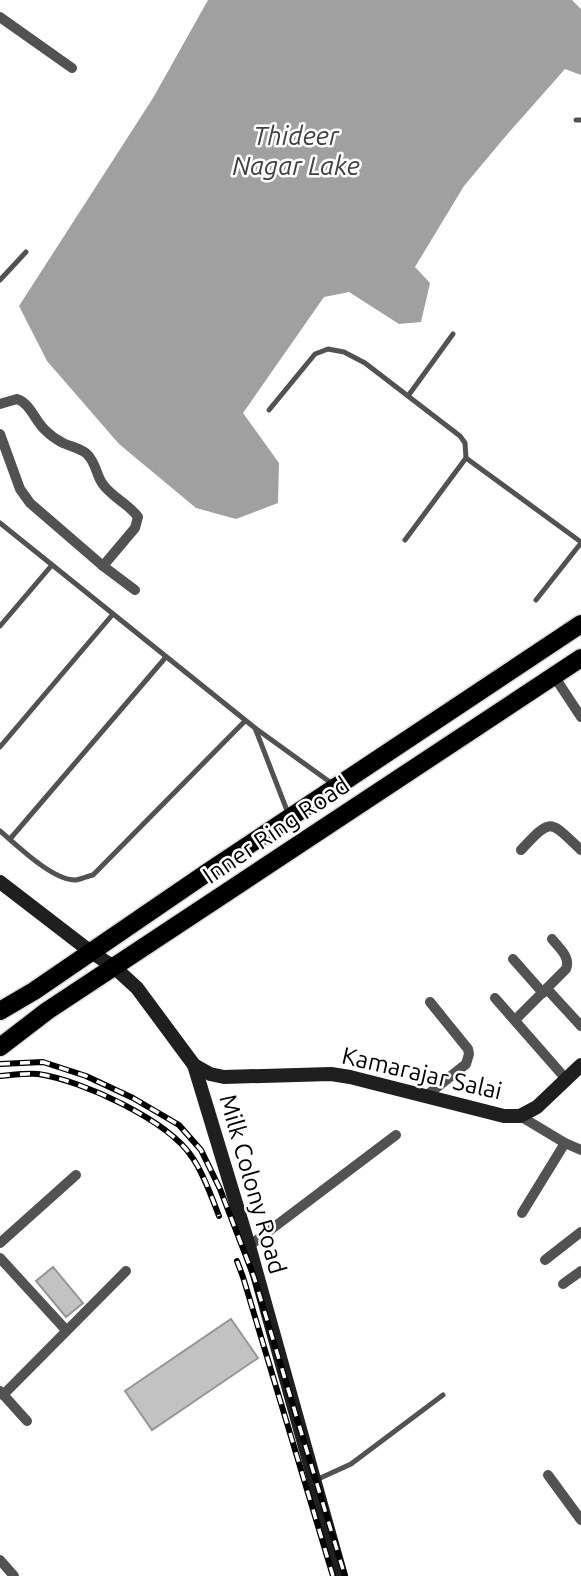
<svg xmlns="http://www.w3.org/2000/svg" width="581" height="1576" font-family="Ubuntu,sans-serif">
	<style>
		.water { fill: #a0a0a0 }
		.building { fill: #c2c2c2; stroke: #969696; stroke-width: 2 }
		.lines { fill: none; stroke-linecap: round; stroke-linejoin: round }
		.primary-casing { stroke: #dbdbdb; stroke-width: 21 }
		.lane { stroke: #525252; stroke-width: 5 }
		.street { stroke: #525252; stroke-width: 10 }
		.secondary { stroke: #1f1f1f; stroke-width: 14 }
		.primary { stroke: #000; stroke-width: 18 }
		.rail-casing { stroke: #000; stroke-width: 6 }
		.rail { stroke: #fff; stroke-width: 3.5; stroke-dasharray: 10; stroke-linecap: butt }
		.labels { text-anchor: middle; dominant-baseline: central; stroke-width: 5; stroke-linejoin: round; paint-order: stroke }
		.street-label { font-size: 24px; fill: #000; stroke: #fff }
		.water-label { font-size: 26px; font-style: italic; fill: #414141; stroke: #fff }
	</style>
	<rect width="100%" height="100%" fill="#fff"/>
	<path class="water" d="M208 0H572L581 9V75L565 69 505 137 464 186 415 267 430 283 421 322 399 324 349 292 324 297 243 413 279 463 278 503 236 519 196 508 119 444 47 361 19 306 153 98Z"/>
	<g class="building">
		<path d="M53 1267 83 1303 66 1317 36 1281Z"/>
		<path d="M231 1319 258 1358 152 1430 125 1391Z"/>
	</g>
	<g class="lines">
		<g class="primary-casing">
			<g id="primary">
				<path d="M0 1011 34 991 208 872 581 624"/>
				<path d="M0 1047 47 1011 581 658"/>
			</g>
		</g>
		<g class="lane">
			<path d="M576 120H581"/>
			<path d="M0 280 26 252"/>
			<path d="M408 396 453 334"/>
			<path d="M269 410 315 354 328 349 344 352 365 363 460 436 465 443 466 458"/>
			<path d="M0 523 255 728 334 785"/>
			<path d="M405 540 466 458 581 542"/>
			<path d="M536 600 581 543"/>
			<path d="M0 626 52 565"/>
			<path d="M255 728 288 813"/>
			<path d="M0 747 113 614"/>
			<path d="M0 831C18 846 53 881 76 880 82 879 88 876 93 875L245 721"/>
			<path d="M10 839 166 657"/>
			<path d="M316 1480 351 1464 443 1395"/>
		</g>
		<g class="street">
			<path d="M0 17 72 68"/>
			<path d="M0 404 17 399C30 403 35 421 45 430 50 435 57 440 63 443 72 447 80 448 87 454 96 463 96 474 102 483 111 497 128 503 138 517L135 528 103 566"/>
			<path d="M0 434 20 489 30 503 103 566 135 590"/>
			<path d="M554 676 581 717"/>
			<path d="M521 850C552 817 549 820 581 850"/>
			<path d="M513 959 543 993"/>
			<path d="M547 989 581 1026"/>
			<path d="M495 998 566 1079"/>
			<path d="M515 1020 566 969C571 957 559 948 552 939"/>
			<path d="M426 1096 466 1064 469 1054 468 1049 430 1002"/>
			<path d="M520 1116 565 1143 581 1150"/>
			<path d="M522 1213 565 1143"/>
			<path d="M0 1243 76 1175"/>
			<path d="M249 1246 396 1135"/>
			<path d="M0 1258 66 1330"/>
			<path d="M545 1260 581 1232"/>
			<path d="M563 1284 581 1271"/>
			<path d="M0 1391 27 1421"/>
			<path d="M3 1395 126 1271"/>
			<path d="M548 1475 581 1520"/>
			<path d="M0 1560 14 1576"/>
		</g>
		<g class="secondary">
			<path d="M0 882 91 952 114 967 137 988 194 1065 249 1246 341 1576"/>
			<path d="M194 1065 210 1074 224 1077 331 1074 350 1077 504 1116H520L537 1107 581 1065"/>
		</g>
		<use href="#primary" class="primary"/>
		<g class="rail-casing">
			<g id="rail">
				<path d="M0 1064 43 1062 86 1076 133 1098 179 1125 201 1150 220 1189 254 1277 345 1576"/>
				<path d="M0 1076C12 1075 26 1073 38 1074 81 1080 168 1120 192 1157 203 1172 212 1198 219 1216"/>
				<path d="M237 1261 243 1277 333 1576"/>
			</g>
		</g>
		<use href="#rail" class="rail"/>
	</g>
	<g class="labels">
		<g class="street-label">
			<text transform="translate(276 830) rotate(-34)">Inner Ring Road</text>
			<text transform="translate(422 1073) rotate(13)">Kamarajar Salai</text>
			<text transform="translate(253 1184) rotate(74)">Milk Colony Road</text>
		</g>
		<g class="water-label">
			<text x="296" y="135">Thideer<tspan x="296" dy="30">Nagar Lake</tspan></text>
		</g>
	</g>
</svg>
